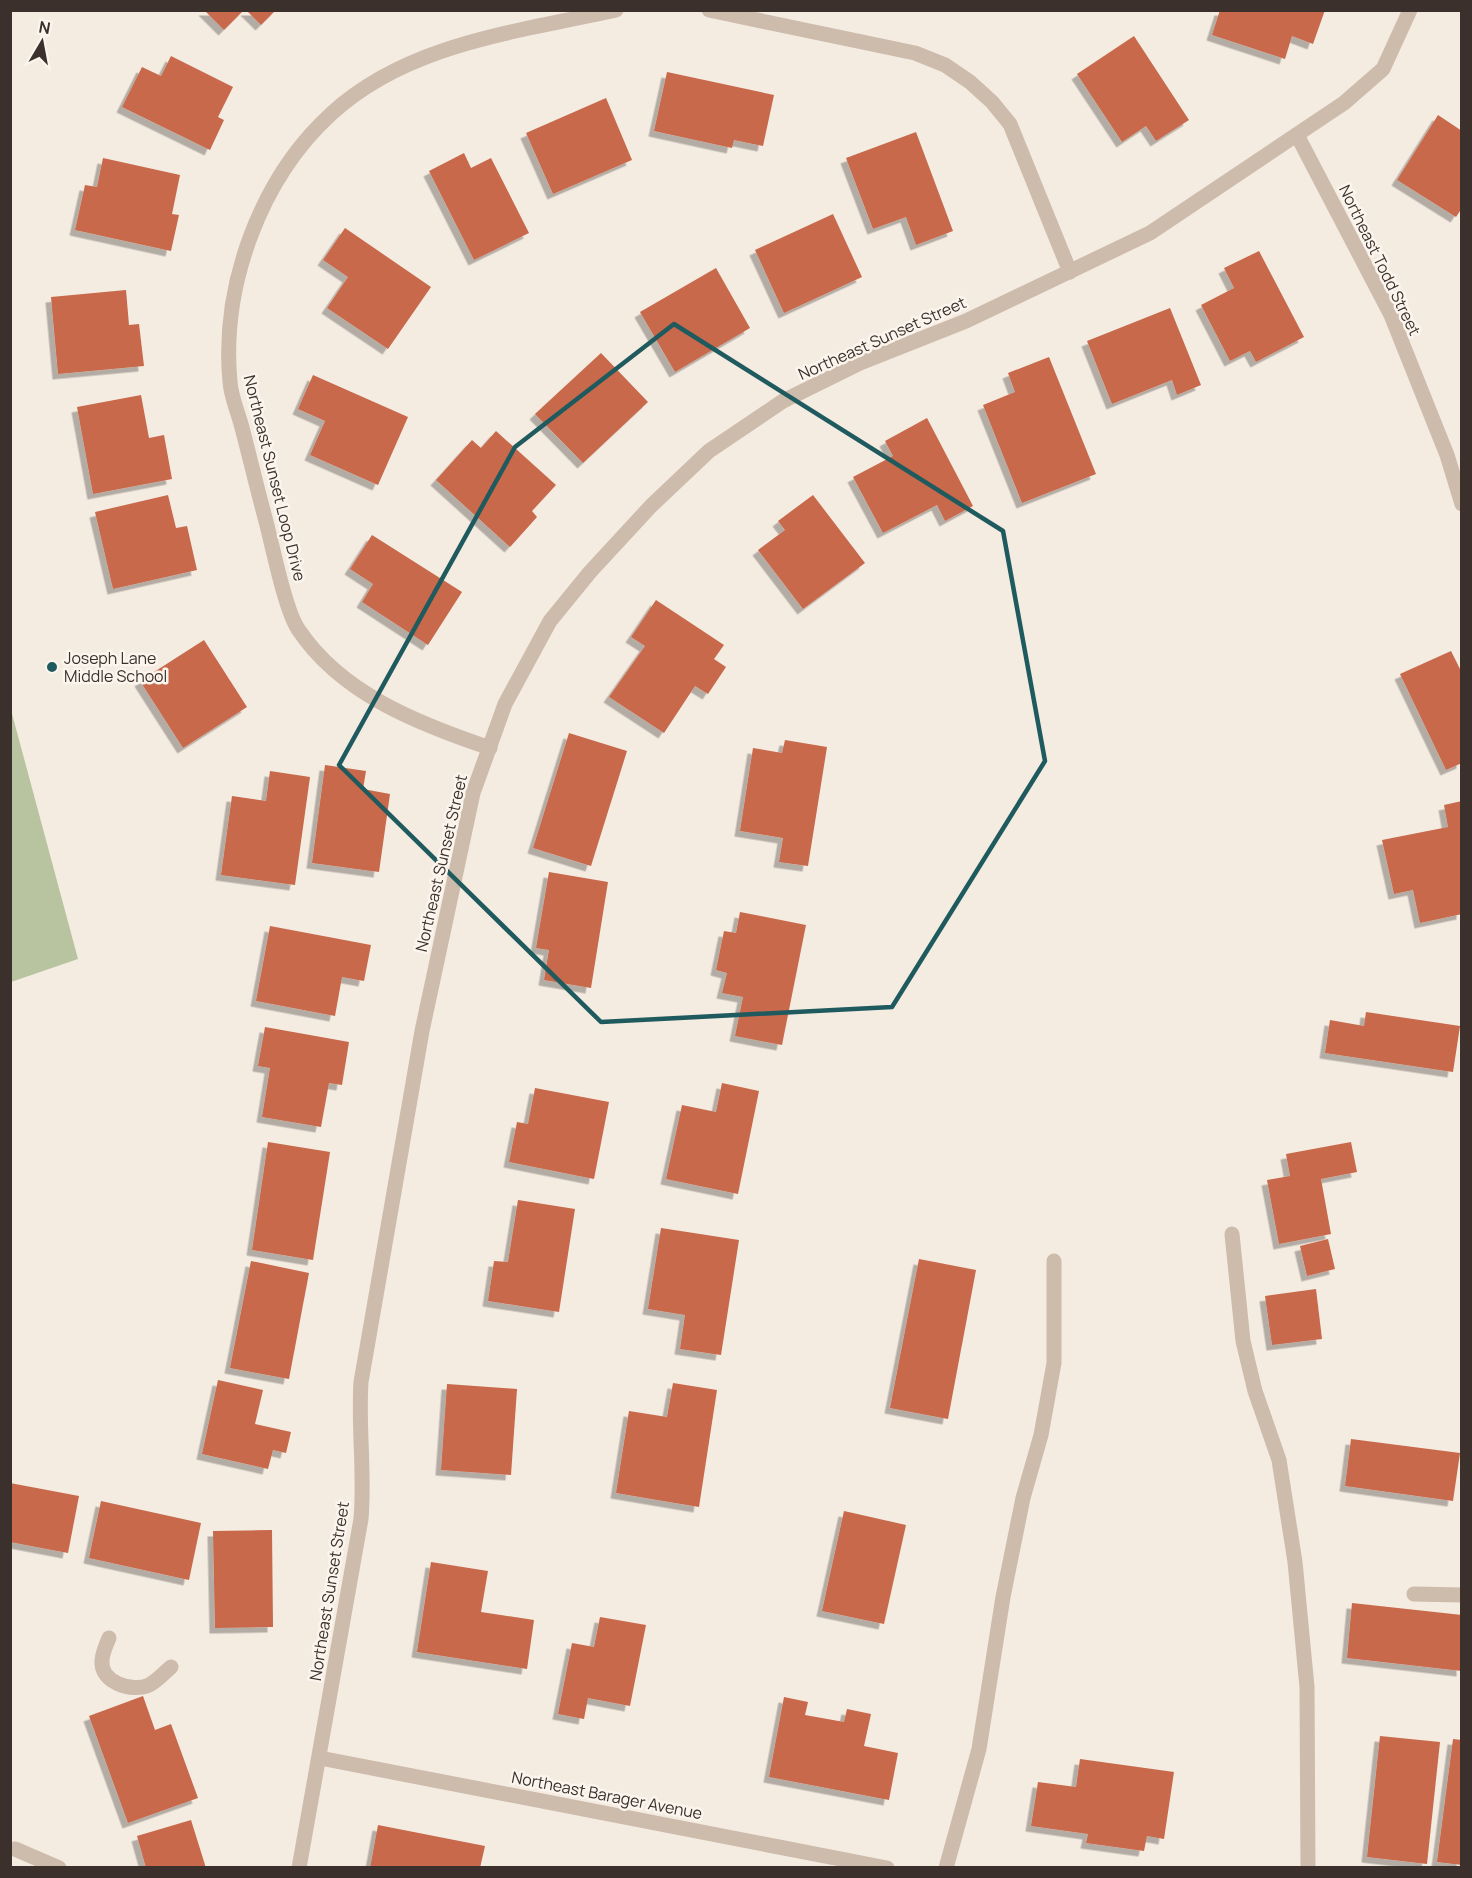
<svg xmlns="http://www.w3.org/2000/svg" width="1472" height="1878" font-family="Manrope,sans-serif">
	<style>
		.green { fill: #b8c4a0 }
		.building { fill: #c8694b; filter: url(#shadow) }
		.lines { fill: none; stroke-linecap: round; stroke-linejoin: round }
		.lane { stroke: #cdbbac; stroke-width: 15 }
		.street { stroke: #cdbbac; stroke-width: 15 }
		.marked { fill: none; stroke: #1f5a5e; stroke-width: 4.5; stroke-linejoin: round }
		.poi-dot { fill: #1f5a5e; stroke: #fbf5ee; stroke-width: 2 }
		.labels { text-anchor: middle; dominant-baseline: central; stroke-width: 5; stroke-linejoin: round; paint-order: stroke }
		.street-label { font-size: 16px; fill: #3b302b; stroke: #fbf5ee }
		.poi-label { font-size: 16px; fill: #3b302b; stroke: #fbf5ee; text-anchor: start }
	</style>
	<defs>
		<filter id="shadow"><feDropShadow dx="-5.5" dy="5.5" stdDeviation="0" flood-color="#0004"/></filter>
	</defs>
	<rect width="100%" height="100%" fill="#f4ebe1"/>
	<path class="green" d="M11 710 78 959 11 982H10Z"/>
	<g class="building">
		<path d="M204 10H244L224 30Z"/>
		<path d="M246 10H276L261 25Z"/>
		<path d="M1220 10H1325L1313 44 1292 36 1285 59 1212 35Z"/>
		<path d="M1134 36 1189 120 1156 141 1146 126 1122 142 1077 74Z"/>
		<path d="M171 56 233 87 218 117 224 120 210 150 122 107 142 67 161 76Z"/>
		<path d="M667 72 774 95 763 146 734 140 732 148 654 131Z"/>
		<path d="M606 98 632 160 553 194 526 133Z"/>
		<path d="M1438 115 1462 131V208L1456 217 1397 180Z"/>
		<path d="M916 132 953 231 916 245 906 217 873 229 846 158Z"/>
		<path d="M464 153 471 168 491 158 529 233 474 260 429 171Z"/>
		<path d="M103 158 180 175 172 214 179 215 171 251 75 230 85 185 97 187Z"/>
		<path d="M833 214 862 277 784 313 755 250Z"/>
		<path d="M345 228 431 287 388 349 327 308 348 277 323 260Z"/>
		<path d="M1259 251 1304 337 1256 362 1250 351 1230 361 1201 305 1234 288 1224 268Z"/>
		<path d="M716 268 750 328 675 372 640 312Z"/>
		<path d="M126 290 129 325 139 324 144 366 58 374 51 297Z"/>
		<path d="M1170 308 1201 385 1177 395 1172 380 1112 404 1087 341Z"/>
		<path d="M601 353 648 402 583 463 535 414Z"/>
		<path d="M1049 357 1096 474 1022 503 983 405 1015 392 1008 373Z"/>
		<path d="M313 375 408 417 378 485 310 455 325 421 298 409Z"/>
		<path d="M141 395 149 438 164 435 172 479 93 494 77 407Z"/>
		<path d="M927 418 973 506 945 521 937 505 883 533 853 477 893 456 885 441Z"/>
		<path d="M496 431 556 485 532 511 537 517 510 547 436 480 472 440 481 448Z"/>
		<path d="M168 495 176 528 187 526 197 570 113 589 95 512Z"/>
		<path d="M813 495 865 563 803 609 758 550 785 530 778 521Z"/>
		<path d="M372 535 462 592 428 645 362 602 373 584 350 569Z"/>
		<path d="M656 600 724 645 714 659 726 667 708 694 695 686 664 733 609 697 645 646 631 637Z"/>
		<path d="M204 640 247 707 183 748 140 681Z"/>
		<path d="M1451 651 1462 673V763L1446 770 1400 674Z"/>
		<path d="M569 733 627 751 591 866 533 848Z"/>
		<path d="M785 740 827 747 808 866 779 862 783 838 740 831 753 748 782 753Z"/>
		<path d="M325 765 366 771 363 789 390 794 379 872 312 863Z"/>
		<path d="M270 771 310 777 295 885 221 875 232 796 266 801Z"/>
		<path d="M1462 801V914L1420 923 1413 890 1394 894 1382 840 1448 827 1444 805Z"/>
		<path d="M549 872 608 882 591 988 544 980 549 950 536 948Z"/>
		<path d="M740 912 806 925 782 1045 735 1036 743 997 722 993 727 973 716 970 724 931 736 933Z"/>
		<path d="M270 926 371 945 364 981 342 977 335 1016 256 1001Z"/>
		<path d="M1366 1012 1460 1026 1453 1072 1325 1053 1330 1020 1364 1026Z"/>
		<path d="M265 1027 349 1042 342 1085 329 1083 321 1127 262 1117 270 1068 258 1066Z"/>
		<path d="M722 1083 759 1091 738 1194 666 1179 682 1105 716 1112Z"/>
		<path d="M535 1088 609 1102 594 1179 509 1162 517 1122 528 1124Z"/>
		<path d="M268 1142 330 1152 313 1260 252 1250Z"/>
		<path d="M1351 1142 1357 1172 1321 1179 1331 1234 1279 1244 1267 1180 1290 1176 1286 1154Z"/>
		<path d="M518 1200 575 1209 559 1312 488 1301 494 1261 508 1262Z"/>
		<path d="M661 1228 739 1240 721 1355 680 1349 685 1315 648 1309Z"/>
		<path d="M1328 1239 1335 1269 1307 1276 1300 1246Z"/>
		<path d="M919 1259 976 1270 948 1419 890 1408Z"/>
		<path d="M251 1261 309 1273 289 1379 230 1368Z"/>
		<path d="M1316 1289 1322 1339 1272 1345 1265 1296Z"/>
		<path d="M218 1380 263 1390 255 1424 291 1432 286 1453 273 1450 268 1469 202 1454Z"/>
		<path d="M673 1383 717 1390 699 1507 616 1493 629 1411 667 1417Z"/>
		<path d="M447 1384 517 1389 511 1475 441 1470Z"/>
		<path d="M1351 1439 1460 1453 1453 1501 1345 1486Z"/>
		<path d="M10 1483 79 1496 68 1553 10 1542Z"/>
		<path d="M101 1501 201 1523 189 1580 89 1558Z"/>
		<path d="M844 1511 906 1525 884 1624 822 1611Z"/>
		<path d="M272 1530 273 1627 215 1628 213 1531Z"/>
		<path d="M431 1562 488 1571 481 1612 534 1620 527 1669 417 1652Z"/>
		<path d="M1352 1603 1462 1615V1671L1347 1658Z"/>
		<path d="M600 1617 646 1625 630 1706 588 1698 584 1719 558 1714 572 1643 594 1647Z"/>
		<path d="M143 1696 155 1730 171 1724 198 1798 128 1823 89 1716Z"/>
		<path d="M784 1697 808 1702 805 1715 844 1722 847 1709 871 1714 864 1746 898 1753 889 1800 769 1777Z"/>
		<path d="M1380 1736 1440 1742 1427 1864 1367 1857Z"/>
		<path d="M1453 1739 1462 1740V1865L1437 1862Z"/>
		<path d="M1080 1759 1174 1772 1164 1839 1147 1836 1144 1851 1086 1843 1088 1834 1031 1826 1038 1782 1076 1787Z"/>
		<path d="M191 1820 206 1868H146L137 1836Z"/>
		<path d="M378 1825 485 1846 480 1868H370Z"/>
	</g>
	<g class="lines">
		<g class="lane">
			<path d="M109 1638C106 1645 102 1654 102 1661 100 1682 132 1693 149 1685 157 1681 164 1673 171 1667"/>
			<path d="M15 1849 59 1868"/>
		</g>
		<g class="street">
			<path d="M709 10 915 53 945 65 970 82 992 102 1010 124 1070 272"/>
			<path d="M1297 135 1391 315 1447 455 1462 504"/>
			<path d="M490 748C419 724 341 694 298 629 284 607 272 542 264 514 256 484 249 454 241 424 237 410 231 396 230 382 221 286 260 179 331 114 408 43 518 32 616 10"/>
			<path d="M1232 1234 1243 1341 1255 1391 1279 1460 1295 1562 1307 1687 1308 1868"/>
			<path d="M1414 1594 1462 1595"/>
			<path d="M320 1758 887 1868"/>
			<path d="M299 1868 361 1519C365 1473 358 1428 361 1382L422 1031 473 793 505 704 550 621 590 572 651 506 709 451 783 401 860 363 966 321 1150 233 1344 103 1383 69 1410 10"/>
			<path d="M946 1868 979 1749 1003 1597 1023 1498 1041 1435 1054 1363V1261"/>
		</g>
	</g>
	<path class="marked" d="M674 324 1003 531 1045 761 892 1007 601 1022 339 765 515 447Z"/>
	<circle class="poi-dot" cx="52" cy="667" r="6"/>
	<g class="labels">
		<g class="street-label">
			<text transform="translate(1380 260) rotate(64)">Northeast Todd Street</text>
			<text transform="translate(882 338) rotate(-24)">Northeast Sunset Street</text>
			<text transform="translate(275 478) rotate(76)">Northeast Sunset Loop Drive</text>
			<text transform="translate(441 863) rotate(-77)">Northeast Sunset Street</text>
			<text transform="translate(329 1591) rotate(-81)">Northeast Sunset Street</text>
			<text transform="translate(607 1795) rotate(11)">Northeast Barager Avenue</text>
		</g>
		<g class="poi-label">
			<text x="64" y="658">Joseph Lane<tspan x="64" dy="18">Middle School</tspan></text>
		</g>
	</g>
	<rect width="1472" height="1878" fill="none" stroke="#3b302b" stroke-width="24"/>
	<g transform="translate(42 42) rotate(10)" stroke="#fbf5ee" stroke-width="4.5" paint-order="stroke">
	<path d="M0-4.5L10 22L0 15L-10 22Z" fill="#3b302b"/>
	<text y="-9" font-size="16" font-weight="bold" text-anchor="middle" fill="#3b302b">N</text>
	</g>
</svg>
